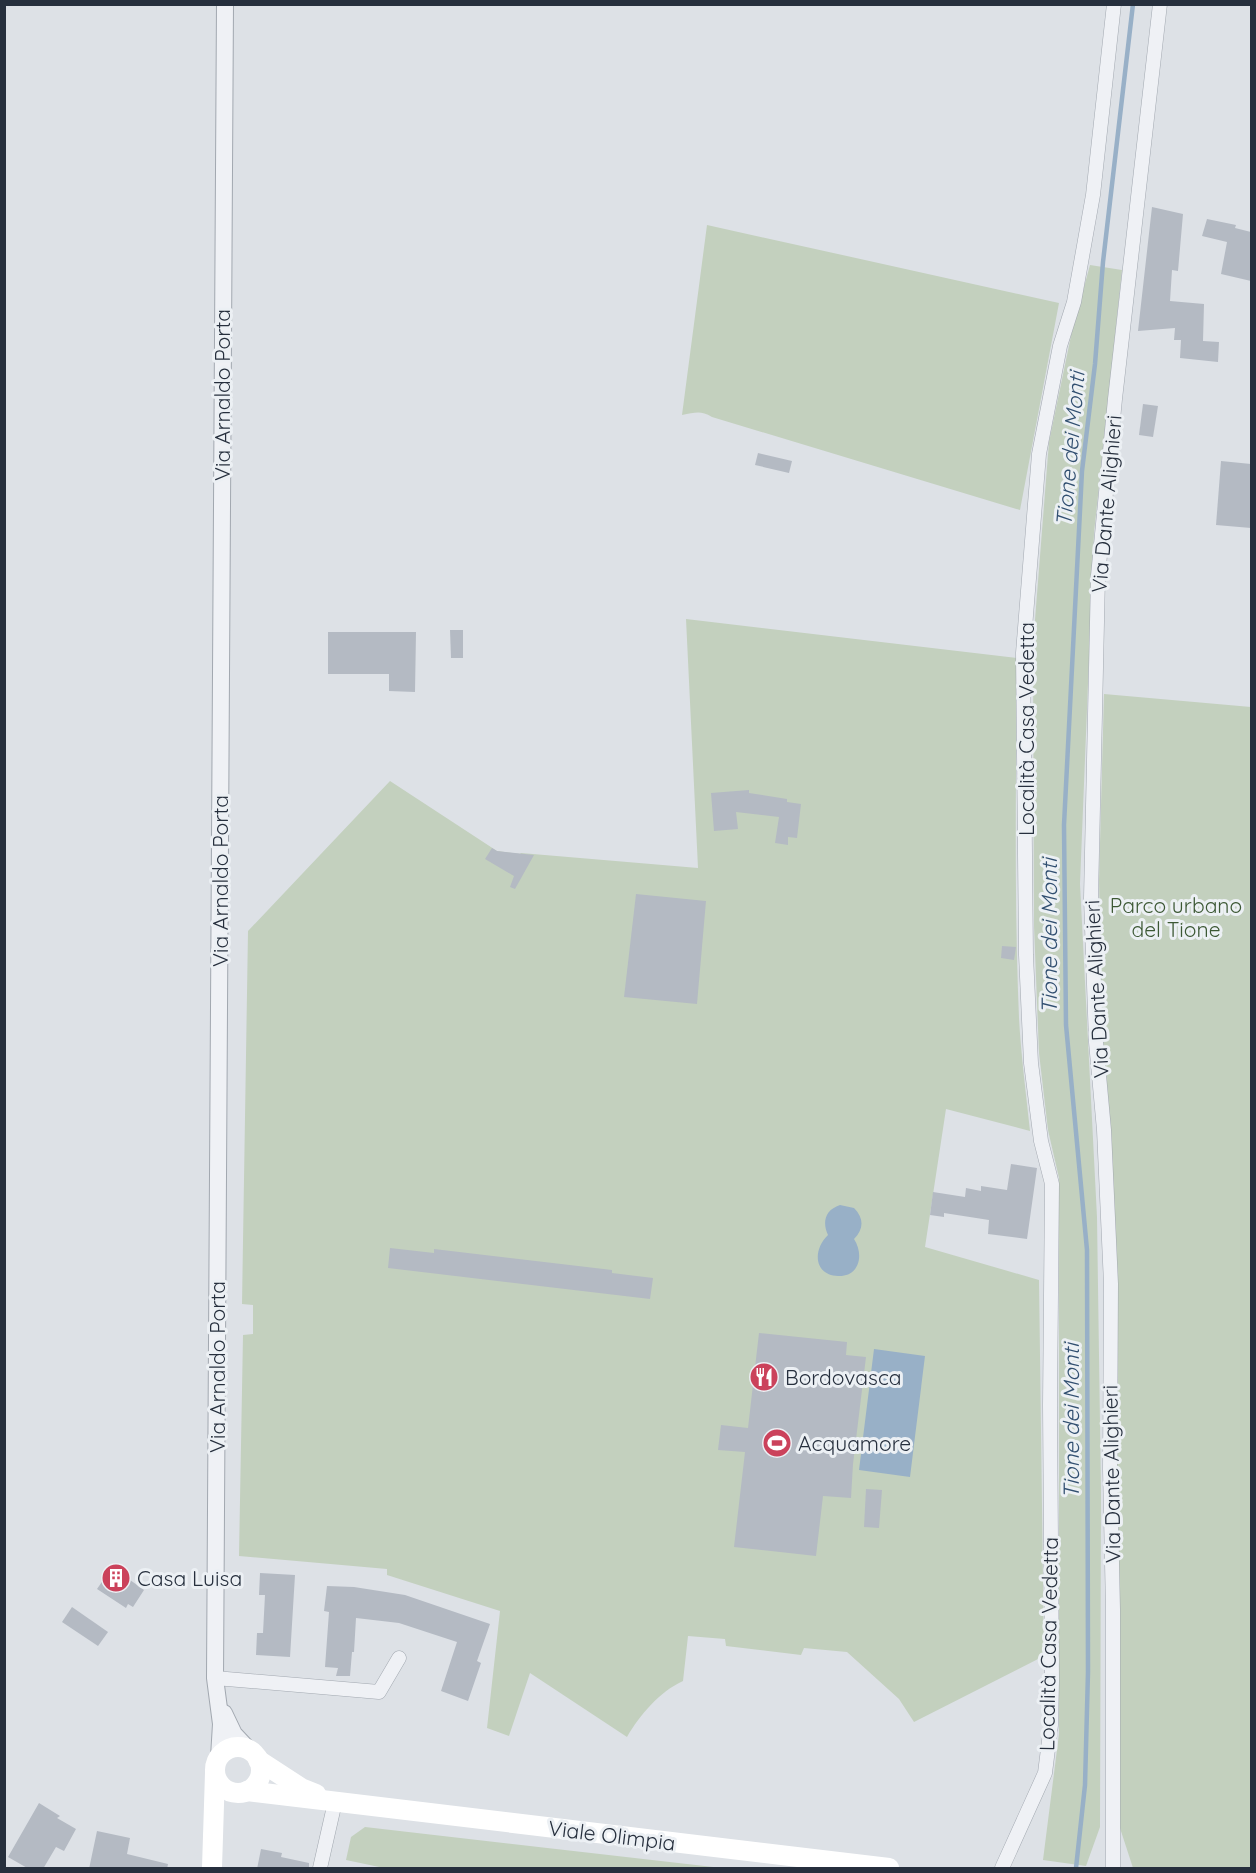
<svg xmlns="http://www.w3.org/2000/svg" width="1256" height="1873" font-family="Quicksand,sans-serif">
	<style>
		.green { fill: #c3d0be }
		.water { fill: #98b0c7 }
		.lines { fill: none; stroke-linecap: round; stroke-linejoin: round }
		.stream { stroke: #98b0c7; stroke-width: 4.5 }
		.building { fill: #b4bac3 }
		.minor-casing { stroke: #a2a8b0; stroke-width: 15 }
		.tertiary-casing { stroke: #a2a8b0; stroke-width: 18 }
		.minor { stroke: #eff1f5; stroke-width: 14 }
		.tertiary { stroke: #eff1f5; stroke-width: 16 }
		.secondary { stroke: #fff; stroke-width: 20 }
		.labels { text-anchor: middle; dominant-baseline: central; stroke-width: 6; stroke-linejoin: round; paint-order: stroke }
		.street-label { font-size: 21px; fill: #262f3d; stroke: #ecf0f4 }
		.park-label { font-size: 21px; fill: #3c5834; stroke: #ecf0f4 }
		.poi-label { font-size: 21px; fill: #262f3d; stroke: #ecf0f4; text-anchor: start }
		.water-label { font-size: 22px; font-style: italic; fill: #314f70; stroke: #ecf0f4 }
	</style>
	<rect width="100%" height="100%" fill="#dde1e6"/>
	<g class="green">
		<path d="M707 225 1059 303 1020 510 712 417C700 410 695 413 682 415Z"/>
		<path d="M1090 265 1122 270 1094 533 1080 884 1097 1217 1101 1493 1100 1827 1086 1866 1043 1860 1059 1734V1178L1048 1130 1039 1053 1034 926 1033 645 1049 442 1072 331Z"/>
		<path d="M686 619 1017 658C1016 778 1014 898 1019 1018 1021 1055 1026 1093 1030 1131L946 1109 925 1247 1039 1280 1044 1656 914 1722 899 1699 847 1652 804 1648 801 1655 726 1646 725 1639 688 1636 683 1681C659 1692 640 1715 627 1737L530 1673 509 1736 487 1728 500 1611 387 1575V1569L239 1556 243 1335 253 1334V1305L242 1304 248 931 390 781 497 851 520 854 521 853 698 868Z"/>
		<path d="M1104 694 1251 707V1868H1133L1119 1825 1099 880Z"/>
		<path d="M365 1827 722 1868H384L346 1860 351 1837Z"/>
	</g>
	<g class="water">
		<path d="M840 1205 854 1208C864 1218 864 1229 854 1239 864 1254 860 1277 838 1276 813 1275 813 1249 828 1235 822 1222 825 1210 840 1205Z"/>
		<path d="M874 1349 925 1356 910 1477 859 1470Z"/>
	</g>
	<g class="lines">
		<path class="stream" d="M1076 1868 1085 1785 1088 1672 1087 1250 1066 1025 1064 825 1082 471 1095 364 1103 262 1133 4"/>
	</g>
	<g class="building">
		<path d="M1152 207 1183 214 1178 271 1172 270 1170 301 1204 304 1203 341 1219 342 1218 362 1180 358 1181 340H1174L1175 328 1138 331Z"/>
		<path d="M1207 219 1236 225 1235 228 1251 232V281L1221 274 1227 242 1202 236Z"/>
		<path d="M1143 404 1158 406 1153 437 1139 435Z"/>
		<path d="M758 453 792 461 789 473 755 465Z"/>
		<path d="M1221 461 1251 464V528L1216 525Z"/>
		<path d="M450 630H463V658H451Z"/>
		<path d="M328 632H416L415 692 389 691V674H328Z"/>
		<path d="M749 790V793L787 799V802L801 804 797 838 788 837V845L775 843 779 817 736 812 738 829 714 831 711 793Z"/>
		<path d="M492 848 497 851 534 855 515 889 510 887 514 876 485 859Z"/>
		<path d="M636 894 706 901 697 1004 624 997Z"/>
		<path d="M1002 946 1016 947 1014 960 1001 958Z"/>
		<path d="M1011 1164 1037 1168 1027 1239 988 1234 989 1220 944 1213V1217L930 1215 933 1192 965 1197 966 1188 981 1191V1186L1007 1190Z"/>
		<path d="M390 1248 434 1253V1249L612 1270V1273L653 1278 650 1299 388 1268Z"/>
		<path d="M759 1333 847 1342 846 1355 866 1357 853 1464 851 1498 823 1496 816 1556 734 1547 745 1452 718 1450 721 1425 748 1428Z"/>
		<path d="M866 1489 882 1490 879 1528 864 1527Z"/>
		<path d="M112 1567 144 1590 133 1607 128 1604 126 1608 97 1589Z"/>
		<path d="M260 1573 295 1575 290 1657 256 1655 257 1633H263L265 1595H259Z"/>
		<path d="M327 1586 354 1587 405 1595 490 1624 477 1661 481 1663 468 1701 441 1691 457 1642 399 1623 356 1618 354 1652H352L350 1676H336L338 1668 325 1667 329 1612 324 1611Z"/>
		<path d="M72 1607 108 1632 98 1646 62 1622Z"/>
		<path d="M39 1803 60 1816 57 1818 76 1829 64 1851 56 1847 43 1869H29L8 1857Z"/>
		<path d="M97 1831 130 1838 127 1854 168 1864 167 1869H89Z"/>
		<path d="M261 1849 282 1853 281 1857 309 1863V1869H257Z"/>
	</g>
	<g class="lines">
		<g class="minor-casing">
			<g id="minor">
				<path d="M215 1678 379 1692 399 1658"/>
				<path d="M320 1868 335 1802"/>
				<path d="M1002 1868 1045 1773 1051 1725 1052 1680 1050 1405 1052 1184 1041 1141 1031 1063 1026 955 1023 653 1039 454 1060 346 1074 302 1093 195 1114 4"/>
				<path d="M1113 1868V1609L1110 1469 1111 1284 1104 1130 1096 1042 1091 898 1098 576 1115 399 1160 4"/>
			</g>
		</g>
		<g class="tertiary-casing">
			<g id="tertiary">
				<path d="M224 1713 234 1734 249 1750"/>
				<path d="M219 1757 221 1724 215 1678 225 4"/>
			</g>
		</g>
		<use href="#minor" class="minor"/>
		<use href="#tertiary" class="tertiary"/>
		<g class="secondary">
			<circle cx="238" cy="1770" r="23"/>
			<path d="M258 1760 301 1788 316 1794"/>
			<path d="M247 1791 889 1868"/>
			<path d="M212 1868 215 1773"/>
		</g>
	</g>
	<defs>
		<g id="restaurant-disc" transform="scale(1.5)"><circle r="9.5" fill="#cb425b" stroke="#ecf0f4"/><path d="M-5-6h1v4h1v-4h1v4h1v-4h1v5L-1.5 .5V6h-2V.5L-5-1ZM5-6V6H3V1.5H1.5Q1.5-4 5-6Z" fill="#fff"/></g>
		<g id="stadium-disc" transform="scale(1.5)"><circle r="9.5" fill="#cb425b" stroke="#ecf0f4"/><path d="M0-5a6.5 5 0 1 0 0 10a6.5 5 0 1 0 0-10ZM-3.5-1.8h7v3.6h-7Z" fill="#fff"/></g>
		<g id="building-disc" transform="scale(1.5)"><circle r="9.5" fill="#cb425b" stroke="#ecf0f4"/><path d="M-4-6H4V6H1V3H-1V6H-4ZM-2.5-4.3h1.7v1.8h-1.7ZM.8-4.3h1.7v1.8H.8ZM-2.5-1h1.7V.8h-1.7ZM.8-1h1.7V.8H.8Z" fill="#fff"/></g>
	</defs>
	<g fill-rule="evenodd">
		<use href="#restaurant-disc" x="764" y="1377"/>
		<use href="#stadium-disc" x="777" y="1443"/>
		<use href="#building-disc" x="116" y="1578"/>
	</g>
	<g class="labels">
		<g class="street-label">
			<text transform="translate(222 395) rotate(-90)">Via Arnaldo Porta</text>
			<text transform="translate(1106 504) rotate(-85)">Via Dante Alighieri</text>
			<text transform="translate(1026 729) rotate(-90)">Località Casa Vedetta</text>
			<text transform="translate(220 881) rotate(-90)">Via Arnaldo Porta</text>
			<text transform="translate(1096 989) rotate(-93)">Via Dante Alighieri</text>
			<text transform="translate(217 1367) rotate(-90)">Via Arnaldo Porta</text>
			<text transform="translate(1111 1474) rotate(-91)">Via Dante Alighieri</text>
			<text transform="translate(1048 1644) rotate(-89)">Località Casa Vedetta</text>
			<text transform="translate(612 1835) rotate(7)">Viale Olimpia</text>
		</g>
		<g class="park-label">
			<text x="1176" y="905">Parco urbano<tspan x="1176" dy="24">del Tione</tspan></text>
		</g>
		<g class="poi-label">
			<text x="785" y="1377">Bordovasca</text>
			<text x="798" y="1443">Acquamore</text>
			<text x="137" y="1578">Casa Luisa</text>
		</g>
		<g class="water-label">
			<text transform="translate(1070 449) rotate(-85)">Tione dei Monti</text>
			<text transform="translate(1049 936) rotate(-90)">Tione dei Monti</text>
			<text transform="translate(1071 1421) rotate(-90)">Tione dei Monti</text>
		</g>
	</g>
	<rect width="1256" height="1873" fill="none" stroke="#262f3d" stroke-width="12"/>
</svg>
